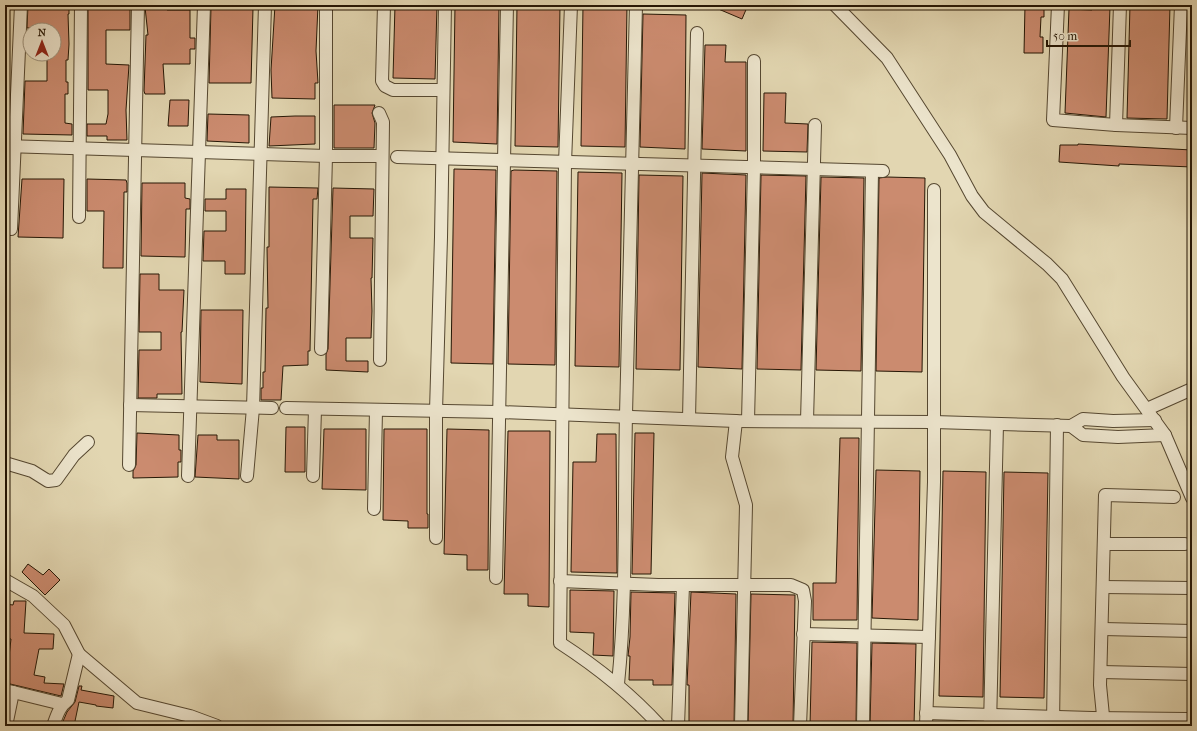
<svg xmlns="http://www.w3.org/2000/svg" width="1197" height="731" font-family="'IM FELL French Canon',serif">
	<style>
		.building { fill: #cb8b6f; stroke: #261705 }
		.lines { fill: none; stroke-linecap: round; stroke-linejoin: round }
		.street-casing { stroke: #554730; stroke-width: 14 }
		.street { stroke: #ece4cc; stroke-width: 12 }
	</style>
	<rect width="100%" height="100%" fill="#e2d6b1"/>
	<filter id="stains"><feTurbulence type="fractalNoise" baseFrequency=".005" numOctaves="4"/><feColorMatrix values="0 0 0 0 .2 0 0 0 0 .09 0 0 0 0 .02 0 0 0 .5 -.17"/></filter>
	<radialGradient id="worn" r=".72"><stop offset=".6" stop-color="#630" stop-opacity="0"/><stop offset="1" stop-color="#630" stop-opacity=".3"/></radialGradient>
	<g class="building">
		<path d="M28 5H69V14H68L69 44 68 60H66V82H68V94H65V123L72 124V135L23 134 25 81H47V54H54V28H27Z"/>
		<path d="M88 5H130V30H106V64L129 65 126 110 127 140H107V136H87V124H106L108 114V90H88Z"/>
		<path d="M275 5H318L316 51 318 83H315V99L272 98 271 70Z"/>
		<path d="M395 5H437L435 79 393 78Z"/>
		<path d="M455 5H499L497 144 453 142Z"/>
		<path d="M517 5H560L558 147 515 146Z"/>
		<path d="M583 5H627L625 147 581 146Z"/>
		<path d="M709 5H748L742 19Z"/>
		<path d="M1025 5H1044V17H1041L1040 37H1043V53H1024Z"/>
		<path d="M1130 5H1170L1167 119 1127 118Z"/>
		<path d="M1092 6 1110 7 1106 117 1065 113 1069 9 1092 10Z"/>
		<path d="M145 7H167V10H190V38H195V49H190V64H163L165 94H145L144 91 146 35H148Z"/>
		<path d="M211 7 253 8 251 83H209Z"/>
		<path d="M643 14 686 15 685 149 640 147Z"/>
		<path d="M705 45H726L725 62H746V151L702 149Z"/>
		<path d="M764 93H786L785 123 808 124 807 152 763 151Z"/>
		<path d="M170 100H189L188 126H168Z"/>
		<path d="M334 105H375L372 113 375 123 374 148H334Z"/>
		<path d="M208 114 249 115V143L207 141Z"/>
		<path d="M295 116H315V144L269 146 271 117Z"/>
		<path d="M1078 144 1192 150V167L1119 164V166L1059 162 1060 145H1078Z"/>
		<path d="M454 169 496 170 493 364 451 363Z"/>
		<path d="M514 170 557 171 555 365 508 364 511 171Z"/>
		<path d="M578 172 622 173 619 367 575 366Z"/>
		<path d="M702 173 746 175 742 369 698 367Z"/>
		<path d="M639 175 683 176 680 370 636 369Z"/>
		<path d="M761 175 806 176 801 370 757 369Z"/>
		<path d="M821 177 864 178 861 371 816 370Z"/>
		<path d="M887 177 925 178 922 372 876 371 879 178Z"/>
		<path d="M22 179H64L63 238 18 237Z"/>
		<path d="M87 179 126 180 127 183V192H124L123 268H103L104 211H87Z"/>
		<path d="M142 183H185V198L190 199V209H186L185 257 141 256Z"/>
		<path d="M269 187 318 188 317 199H313L310 351H308V365L283 366 281 400H261V388H263V372H265L266 308H268L267 247H269Z"/>
		<path d="M333 188 374 189 373 216H350V238H373L372 278H371L372 311 371 338H346V361H368V372L326 370V354L328 349Z"/>
		<path d="M226 189H246L245 274H225V261H203L204 231H226V211H205V199H226Z"/>
		<path d="M140 274H159V290H184L182 332H181L182 394H157V398H138L139 350H161V332H139Z"/>
		<path d="M201 310H243L242 384 200 382Z"/>
		<path d="M286 427H305V472H285Z"/>
		<path d="M324 429H366V490L322 489Z"/>
		<path d="M384 429H427V514H428V528H408V521L383 520Z"/>
		<path d="M447 429 489 430 488 570H467V555L444 554Z"/>
		<path d="M508 431H550L549 607 528 606V594H504Z"/>
		<path d="M137 433 179 435V450H181V462H178V477L133 478V471L136 465Z"/>
		<path d="M635 433H654L651 574H632Z"/>
		<path d="M597 434H616L617 573 571 572 573 462H596Z"/>
		<path d="M198 435H217V440H239V479L195 477Z"/>
		<path d="M840 438H859L857 620H813V583H836Z"/>
		<path d="M876 470 920 471 918 620 872 618Z"/>
		<path d="M943 471 986 472 983 697 939 696Z"/>
		<path d="M1004 472 1048 473 1044 698 1000 697Z"/>
		<path d="M28 564 43 575 49 569 60 580 45 595 22 572Z"/>
		<path d="M570 590 614 591 613 656 593 655 594 633 570 632Z"/>
		<path d="M631 592 675 593 672 685H653V680H629L630 656H628L630 637Z"/>
		<path d="M691 592 736 594 734 726 689 725V685H687Z"/>
		<path d="M751 594 795 595 793 726H748Z"/>
		<path d="M14 601H26L24 633 54 634 53 649H39L34 675 45 677 44 683 64 684 61 696 6 683 11 639 5 638V604L13 605Z"/>
		<path d="M812 642 857 643 856 726H810Z"/>
		<path d="M872 643 916 644 914 726H870Z"/>
		<path d="M79 686H82L81 690 114 696 113 708 96 706V705L79 702 74 726H61L67 712 75 702Z"/>
	</g>
	<g class="lines">
		<g class="street-casing">
			<g id="street">
				<path d="M384 5 382 81 385 86 393 90H442"/>
				<path d="M571 5 565 163 560 643C597 667 630 693 660 726"/>
				<path d="M835 5 887 58 950 155 972 196 984 212 1047 264 1062 279 1123 377 1165 435 1192 498"/>
				<path d="M1058 5 1053 120 1116 125 1192 128"/>
				<path d="M379 113 383 122 380 360"/>
				<path d="M1116 125 1120 5"/>
				<path d="M1176 128 1181 5"/>
				<path d="M5 146 326 156H382"/>
				<path d="M397 157 883 171"/>
				<path d="M79 217 81 5"/>
				<path d="M11 229 21 5"/>
				<path d="M321 349 326 156V5"/>
				<path d="M130 405 272 408"/>
				<path d="M286 408 499 412 736 421 934 422 1071 426"/>
				<path d="M1147 409 1192 389"/>
				<path d="M689 419 697 33"/>
				<path d="M1155 420 1113 421 1083 419 1071 426 1083 435 1118 437 1165 435"/>
				<path d="M736 421 732 457 746 505 741 726"/>
				<path d="M748 421 754 168V61"/>
				<path d="M807 421 815 125"/>
				<path d="M5 463 32 471 48 481 56 480 74 455 88 442"/>
				<path d="M129 465 138 5"/>
				<path d="M188 476 204 5"/>
				<path d="M247 476 253 408 265 5"/>
				<path d="M313 476 315 409"/>
				<path d="M374 509 376 410"/>
				<path d="M436 538V411L441 237 445 5"/>
				<path d="M1104 544H1185"/>
				<path d="M496 578 507 5"/>
				<path d="M5 580 33 596 64 625 79 654 137 703 190 716 217 726"/>
				<path d="M560 581 658 585H791L803 590 805 601 800 726"/>
				<path d="M1103 587 1192 588"/>
				<path d="M1103 629 1192 631"/>
				<path d="M803 634 929 637"/>
				<path d="M1101 672 1192 674"/>
				<path d="M618 684C627 595 624 504 626 415 629 278 633 142 636 5"/>
				<path d="M5 690 62 704"/>
				<path d="M926 713 1092 718 1187 719"/>
				<path d="M6 726 13 692"/>
				<path d="M53 726C57 715 59 707 68 700L79 654"/>
				<path d="M678 726 683 585"/>
				<path d="M863 726 872 171"/>
				<path d="M926 726 934 482V190"/>
				<path d="M990 726 997 424"/>
				<path d="M1053 726 1057 425"/>
				<path d="M1104 726 1100 685 1105 495 1174 497"/>
			</g>
		</g>
		<use href="#street" class="street"/>
	</g>
	<rect width="1197" height="731" fill="none" stroke="#e2d6b1" stroke-width="20"/>
	<rect x="6" y="6" width="1185" height="719" fill="none" stroke="#261705" stroke-width="2"/>
	<rect x="10" y="10" width="1177" height="711" fill="none" stroke="#261705"/>
	<g transform="translate(42 42)"><circle r="19" fill="#ece4cc" stroke="#9d927c"/>
	<path d="M0-3L7 15L0 10L-7 15Z" fill="#8f2418"/>
	<text y="-6" font-size="11" font-weight="bold" text-anchor="middle" fill="#261705">N</text>
	</g>
	<path d="M1047 40v6h83v-6" fill="none" stroke="#261705" stroke-width="2"/>
	<text x="1053" y="40" font-size="12" fill="#261705" stroke="#ece4cc" stroke-width="3" paint-order="stroke">50 m</text>
	<rect width="100%" height="100%" filter="url(#stains)"/>
	<rect width="100%" height="100%" fill="url(#worn)"/>
</svg>
